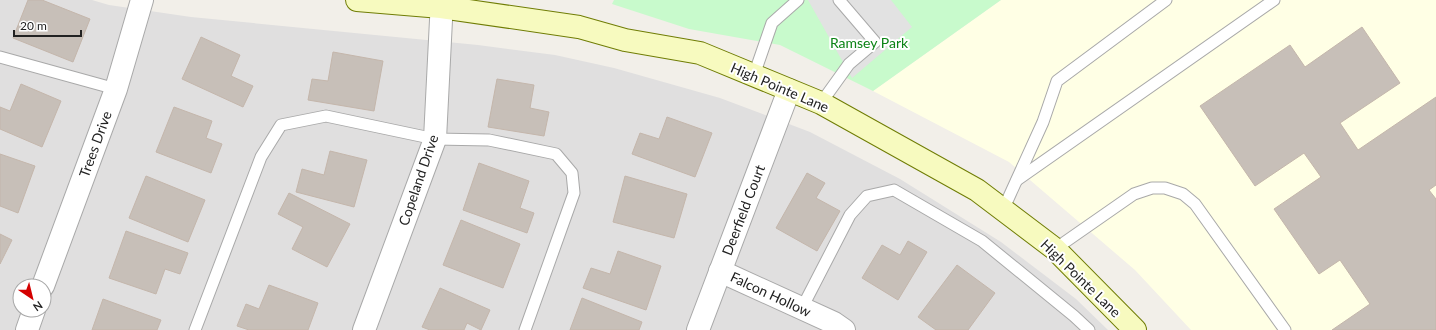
<svg xmlns="http://www.w3.org/2000/svg" width="1436" height="330" font-family="Lato,sans-serif">
	<style>
		.residential { fill: #e0dfdf; fill-rule: evenodd }
		.education { fill: #ffffe5 }
		.park { fill: #c8facc }
		.parking { fill: #e2e2e2 }
		.building { fill: #c7bfb8; stroke: #c4b6ab }
		.lines { fill: none; stroke-linecap: round; stroke-linejoin: round }
		.lane-casing { stroke: #a9a9a9; stroke-width: 13 }
		.street-casing { stroke: #a9a9a9; stroke-width: 24 }
		.secondary-casing { stroke: #707d05; stroke-width: 24 }
		.lane { stroke: #fff; stroke-width: 11 }
		.street { stroke: #fff; stroke-width: 22 }
		.secondary { stroke: #f7fabf; stroke-width: 22 }
		.labels { text-anchor: middle; dominant-baseline: central; stroke-width: 4; stroke-linejoin: round; paint-order: stroke }
		.park-label { font-size: 14px; fill: #0c8416; stroke: #fff }
		.street-label { font-size: 14px; fill: #222; stroke: #fff }
	</style>
	<rect width="100%" height="100%" fill="#f2efe9"/>
	<path class="residential" d="M0 0H92L109 5 191 17 478 45 555 55 614 68 720 98 810 132 900 179 1001 242 1076 299 1108 330H0ZM20 286H44V310H20Z"/>
	<path class="education" d="M1001 0H1436V330H1191L1135 270 1009 162 873 91Z"/>
	<path class="park" d="M614 0H1001L873 91 780 45 689 29 612 4Z"/>
	<path class="parking" d="M808 0H891L912 27 852 78Z"/>
	<g class="building">
		<path d="M28 0H42L90 19 73 62 13 38Z"/>
		<path d="M1362 27 1400 83 1340 123 1358 150 1436 97V185L1429 190 1436 199V330H1332L1370 304 1340 260 1319 274 1274 209 1321 177 1304 153 1255 186 1200 106 1290 45 1305 67Z"/>
		<path d="M201 37 240 55 231 76 253 86 243 107 182 79Z"/>
		<path d="M333 52 383 61 374 111 308 100 312 79 328 81Z"/>
		<path d="M497 79 534 85 530 108 549 112 544 136 488 127Z"/>
		<path d="M21 84 61 101 42 147 0 129V107L10 111Z"/>
		<path d="M174 107 212 121 206 138 222 144 211 173 156 152Z"/>
		<path d="M667 117 712 133 695 177 632 154 640 133 659 139Z"/>
		<path d="M330 151 367 160 354 207 296 192 302 169 324 175Z"/>
		<path d="M0 154 35 166 18 213 0 206Z"/>
		<path d="M479 163 529 181 520 208 534 213 527 233 463 210Z"/>
		<path d="M807 173 825 183 816 198 840 211 817 251 776 228Z"/>
		<path d="M146 176 205 200 188 242 129 218Z"/>
		<path d="M625 176 687 194 674 238 613 222Z"/>
		<path d="M289 193 350 224 327 267 292 249 303 227 278 214Z"/>
		<path d="M461 220 520 244 503 288 443 265Z"/>
		<path d="M126 231 188 253 180 274 165 269 156 294 109 278Z"/>
		<path d="M0 234 12 240 0 264Z"/>
		<path d="M908 241 927 252 898 300 862 278 882 245 900 255Z"/>
		<path d="M618 251 661 266 646 310 583 288 591 268 610 274Z"/>
		<path d="M957 265 995 293 968 330H936L918 317Z"/>
		<path d="M269 285 318 303 308 330H249L237 326 246 304 259 309Z"/>
		<path d="M440 288 490 310 481 330 467 323 464 330H430L422 327Z"/>
		<path d="M582 298 642 322 639 330H570Z"/>
		<path d="M103 299 161 320 157 330H92Z"/>
	</g>
	<g class="lines">
		<g class="lane-casing">
			<g id="lane">
				<path d="M0 57 116 89"/>
				<path d="M754 75 772 23 798 0"/>
				<path d="M821 103 849 64 875 42 839 0"/>
				<path d="M1017 180 1274 0"/>
				<path d="M1003 210 1043 122 1057 81 1166 0"/>
				<path d="M1055 249 1134 194 1152 188H1165L1183 194 1195 204 1285 330"/>
				<path d="M802 308 850 215 867 196 894 190 982 241 1074 316 1089 330"/>
				<path d="M195 330 261 157 281 125 326 116 435 139 489 140 556 154 572 173 574 193 525 330"/>
			</g>
		</g>
		<g class="street-casing">
			<g id="street">
				<path d="M720 271 834 323 844 330"/>
				<path d="M43 286 116 89 142 0"/>
				<path d="M27 330 34 310"/>
				<path d="M364 330 435 139 442 0"/>
				<path d="M698 330 789 90"/>
			</g>
		</g>
		<g class="secondary-casing">
			<path id="secondary" d="M357 0 441 7 579 27 625 40 700 53 821 103 977 190 1055 249 1135 330"/>
		</g>
		<use href="#lane" class="lane"/>
		<use href="#street" class="street"/>
		<use href="#secondary" class="secondary"/>
	</g>
	<g class="labels">
		<g class="park-label">
			<text x="869" y="42">Ramsey Park</text>
		</g>
		<g class="street-label">
			<text transform="translate(780 87) rotate(23)">High Pointe Lane</text>
			<text transform="translate(95 144) rotate(-70)">Trees Drive</text>
			<text transform="translate(418 180) rotate(-71)">Copeland Drive</text>
			<text transform="translate(743 210) rotate(-69)">Deerfield Court</text>
			<text transform="translate(1081 278) rotate(44)">High Pointe Lane</text>
			<text transform="translate(771 294) rotate(25)">Falcon Hollow</text>
		</g>
	</g>
	<g transform="translate(32 298) rotate(145)"><circle r="19" fill="#ffffff" stroke="#a7a7a7"/>
	<path d="M0-3L7 15L0 10L-7 15Z" fill="#d40000"/>
	<text y="-6" font-size="11" font-weight="bold" text-anchor="middle" fill="#222222">N</text>
	</g>
	<path d="M14 30v6h67v-6" fill="none" stroke="#222222" stroke-width="2"/>
	<text x="20" y="30" font-size="12" fill="#222222" stroke="#ffffff" stroke-width="3" paint-order="stroke">20 m</text>
</svg>
